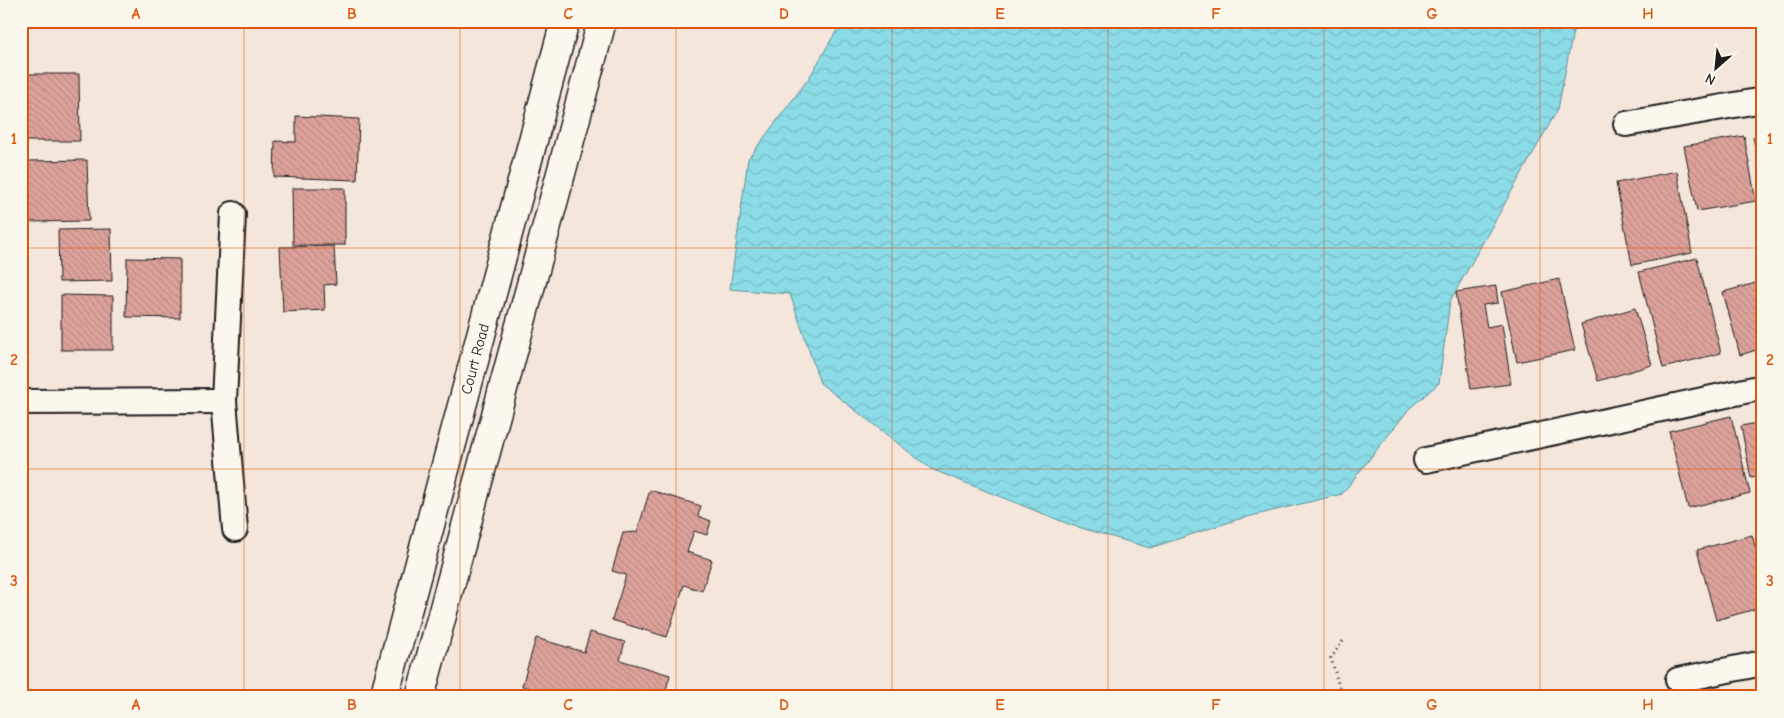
<svg xmlns="http://www.w3.org/2000/svg" width="1784" height="718" font-family="'Comic Neue',sans-serif">
	<style>
		.water { fill: url(#water-waves); stroke: #5f8f96 }
		.building { fill: url(#building-back-hatch); stroke: #1c1c1c }
		.lines { fill: none; stroke-linecap: round; stroke-linejoin: round }
		.minor-casing { stroke: #1c1c1c; stroke-width: 28 }
		.secondary-casing { stroke: #1c1c1c; stroke-width: 31 }
		.path { stroke: #1c1c1c; stroke-width: 3; stroke-dasharray: 1 4; stroke-linecap: butt }
		.minor { stroke: #fbf7ec; stroke-width: 24 }
		.secondary { stroke: #fbf7ec; stroke-width: 28 }
		.grid { fill: none; stroke: #de560d; stroke-width: 1; stroke-opacity: 0.55 }
		.labels { text-anchor: middle; dominant-baseline: central; stroke-width: 4; stroke-linejoin: round; paint-order: stroke }
		.street-label { font-size: 15px; fill: #1c1c1c; stroke: #fbf7ec }
		.neatline { fill: none; stroke: #de560d; stroke-width: 2 }
		.grid-label { font-size: 16px; text-anchor: middle; font-weight: bold; fill: #de560d }
	</style>
	<defs>
		<pattern id="water-waves" width="16" height="10" patternUnits="userSpaceOnUse" patternTransform="scale(1.25)"><rect width="16" height="10" fill="#8bdce7"/><path d="M0 5q4-4 8 0t8 0" fill="none" stroke="#77bcc6"/></pattern>
		<pattern id="building-back-hatch" width="6" height="6" patternUnits="userSpaceOnUse" patternTransform="scale(1.25)"><rect width="6" height="6" fill="#dca29a"/><path d="M-1 5l2 2M0 0l6 6M5-1l2 2" fill="none" stroke="#bc8b84"/></pattern>
	</defs>
	<rect width="100%" height="100%" fill="#f5e6dc"/>
	<filter id="ink" filterUnits="userSpaceOnUse"><feTurbulence type="fractalNoise" baseFrequency=".02" numOctaves="2"/><feDisplacementMap in="SourceGraphic" scale="10" xChannelSelector="R" yChannelSelector="G"/><feConvolveMatrix kernelMatrix="1 2 1 2 8 2 1 2 1" color-interpolation-filters="sRGB"/></filter>
	<g filter="url(#ink)">
		<path class="water" d="M842 21H1575L1558 109 1450 301 1439 383 1409 409 1342 494 1239 519 1150 548 1071 525 931 469 820 383 790 294 730 289 748 159 809 78Z"/>
		<g class="building">
			<path d="M24 74H79L80 141H25Z"/>
			<path d="M296 116 359 119 357 180 274 177 275 141 296 142Z"/>
			<path d="M1763 135V188L1753 137Z"/>
			<path d="M1744 136 1756 201 1697 211 1684 146Z"/>
			<path d="M87 160 89 221 27 222 26 161Z"/>
			<path d="M1677 171 1692 253 1632 265 1616 183Z"/>
			<path d="M292 188H345V245H293Z"/>
			<path d="M111 229 112 281 59 282 58 230Z"/>
			<path d="M334 246 336 284 324 285 325 310 283 312 280 247Z"/>
			<path d="M127 258 180 259V318L126 317Z"/>
			<path d="M1697 258 1721 353 1663 368 1639 272Z"/>
			<path d="M1559 279 1575 350 1517 362 1502 292Z"/>
			<path d="M1763 281V348L1740 355 1723 292Z"/>
			<path d="M1496 286 1498 303 1483 305 1487 327 1502 324 1511 384 1471 389 1456 292Z"/>
			<path d="M61 295 113 296V350H61Z"/>
			<path d="M1635 308 1652 365 1598 381 1581 324Z"/>
			<path d="M1731 416 1750 493 1688 508 1669 431Z"/>
			<path d="M1763 422V476L1751 478 1741 426Z"/>
			<path d="M650 490 701 506 698 516 711 521 707 535 694 531 687 552 712 560 702 591 684 585 667 637 612 620 626 575 612 571 623 533 637 532Z"/>
			<path d="M1752 535 1763 575V607L1716 620 1697 550Z"/>
			<path d="M590 632 625 642 620 660 670 675 664 697H557L522 686 536 638 584 652Z"/>
		</g>
		<g class="lines">
			<g class="minor-casing">
				<g id="minor">
					<path d="M1626 124 1763 100"/>
					<path d="M233 214 224 401 235 529"/>
					<path d="M21 402 224 401"/>
					<path d="M1426 460 1763 387"/>
					<path d="M1678 680 1763 663"/>
				</g>
			</g>
			<g class="secondary-casing">
				<g id="secondary">
					<path d="M384 697 565 21"/>
					<path d="M420 697 602 21"/>
				</g>
			</g>
			<path class="path" d="M1342 697 1331 658 1345 638"/>
			<use href="#minor" class="minor"/>
			<use href="#secondary" class="secondary"/>
		</g>
	</g>
	<path class="grid" d="M244 21V697M460 21V697M676 21V697M892 21V697M1108 21V697M1324 21V697M1540 21V697M21 248H1763M21 469H1763"/>
	<g class="labels">
		<g class="street-label">
			<text transform="translate(475 359) rotate(-75)">Court Road</text>
		</g>
	</g>
	<rect width="1784" height="718" fill="none" stroke="#fbf7ec" stroke-width="55"/>
	<g transform="translate(1716 68) rotate(207)" stroke="#fbf7ec" stroke-width="4" paint-order="stroke">
	<path d="M0-4L9 19L0 12L-9 19Z" fill="#1c1c1c"/>
	<text y="-8" font-size="14" font-weight="bold" text-anchor="middle" fill="#1c1c1c">N</text>
	</g>
	<rect x="28" y="28" width="1728" height="662" class="neatline"/>
	<g class="grid-label">
		<text x="136" y="19">A</text>
		<text x="352" y="19">B</text>
		<text x="568" y="19">C</text>
		<text x="784" y="19">D</text>
		<text x="1000" y="19">E</text>
		<text x="1216" y="19">F</text>
		<text x="1432" y="19">G</text>
		<text x="1648" y="19">H</text>
		<text x="14" y="144">1</text>
		<text x="1770" y="144">1</text>
		<text x="14" y="365">2</text>
		<text x="1770" y="365">2</text>
		<text x="14" y="586">3</text>
		<text x="1770" y="586">3</text>
		<text x="136" y="710">A</text>
		<text x="352" y="710">B</text>
		<text x="568" y="710">C</text>
		<text x="784" y="710">D</text>
		<text x="1000" y="710">E</text>
		<text x="1216" y="710">F</text>
		<text x="1432" y="710">G</text>
		<text x="1648" y="710">H</text>
	</g>
</svg>
